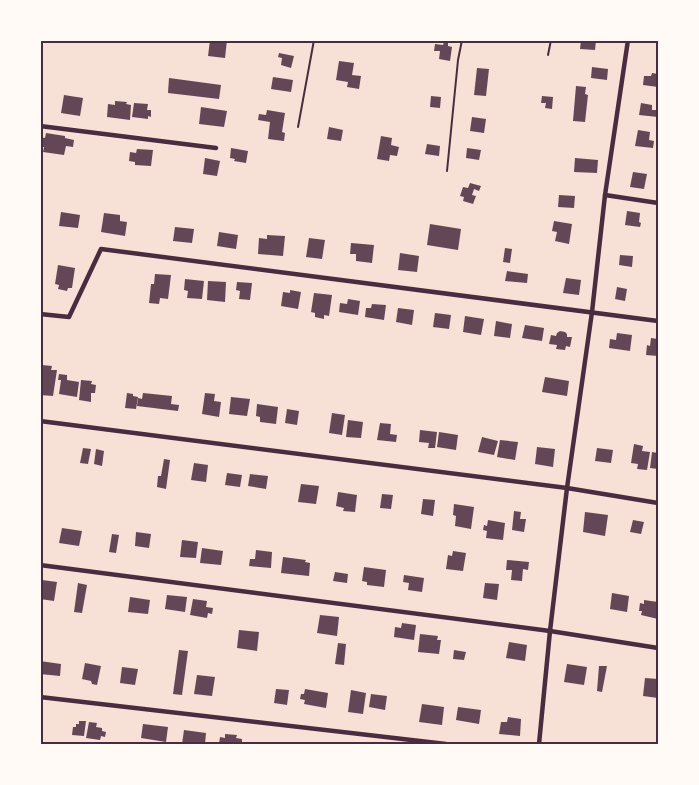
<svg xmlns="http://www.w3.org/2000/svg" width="699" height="785" font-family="'Fira Sans Condensed',sans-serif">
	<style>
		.building { fill: #644757 }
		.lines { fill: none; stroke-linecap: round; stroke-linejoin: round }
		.service { stroke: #4a2c40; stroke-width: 2 }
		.minor { stroke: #4a2c40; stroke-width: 4.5 }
		.neatline { fill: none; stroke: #4a2c40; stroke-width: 2 }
	</style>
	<rect width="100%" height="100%" fill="#f7e1d7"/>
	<g class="building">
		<path d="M210 40H227L225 58 208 56Z"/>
		<path d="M581 40H596L595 50 580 49Z"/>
		<path d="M444 42H448V46L452 47 450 61 439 59 440 51H434L435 44 443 45Z"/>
		<path d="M279 53 294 56 291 68 281 65 282 58 278 57Z"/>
		<path d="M339 61 354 63 352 75 361 76 359 89 347 87 348 82 336 80Z"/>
		<path d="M592 67 608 69 607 80 591 78Z"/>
		<path d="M477 68 489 69 486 96 474 95Z"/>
		<path d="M652 73 658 74V87L643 85 644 76H651Z"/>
		<path d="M273 77 293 80 291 92 271 89Z"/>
		<path d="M169 78 221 85 219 99 168 93Z"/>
		<path d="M576 86 586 87 585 94 588 95 585 122 573 121Z"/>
		<path d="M64 95 83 98 80 116 61 113Z"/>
		<path d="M431 96 441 97 440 108 430 107Z"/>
		<path d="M542 96 553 97 552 109 545 108 546 103H541Z"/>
		<path d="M115 101 127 102 126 104 131 105 130 120 107 117 108 104 115 105Z"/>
		<path d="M134 103 148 104 147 110H151V117L148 116V119L132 117Z"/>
		<path d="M641 103 652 105V110H658V117L639 115Z"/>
		<path d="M201 107 227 111 224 127 199 124Z"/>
		<path d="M267 110 285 113 282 132 285 133 284 141 268 139 270 122 258 120 259 114 266 115Z"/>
		<path d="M472 117 486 119 484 133 470 131Z"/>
		<path d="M329 127 343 130 341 141 327 139Z"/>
		<path d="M638 130 650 132 649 140 654 141 653 148 635 146Z"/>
		<path d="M46 133 65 136V138L74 140 73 147 66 146 64 155 43 152 44 147H40V137L45 138Z"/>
		<path d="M381 136 392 138 391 145 399 147 397 156 390 155 389 161 377 159Z"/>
		<path d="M427 144 440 146 439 156 425 154Z"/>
		<path d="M231 148 248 151 246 163 234 161 235 159 230 158Z"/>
		<path d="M467 148 481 150 479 160 466 158Z"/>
		<path d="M137 149 153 150 151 166 135 165V162L129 161 130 152 136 153Z"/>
		<path d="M205 158 220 161 217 176 203 174Z"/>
		<path d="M575 158 598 160 597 173 574 172Z"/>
		<path d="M633 172 647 174 644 189 630 187Z"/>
		<path d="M470 183 481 186 479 191 474 189 472 195 476 196 473 204 463 201 464 197 460 196 463 187 468 188Z"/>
		<path d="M559 195 575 196 574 208 558 207Z"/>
		<path d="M627 211 640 213 639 222 641 223 640 227 625 225Z"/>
		<path d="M61 212 80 215 78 228 59 226Z"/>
		<path d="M104 213 120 215V221L127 222 125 236 101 232Z"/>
		<path d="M554 221 572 224 569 244 555 241 557 232 552 231Z"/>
		<path d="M430 224 461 229 458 250 427 245Z"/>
		<path d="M175 227 194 229 192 243 173 241Z"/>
		<path d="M219 232 238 235 236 249 217 246Z"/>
		<path d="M267 235 285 236 283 256 258 254 259 238 267 239Z"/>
		<path d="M309 238 325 240 322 259 306 257Z"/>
		<path d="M351 243 374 245 372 263 356 261V254H350Z"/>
		<path d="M505 248 512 249 510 263 503 262Z"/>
		<path d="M400 253 419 256 417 272 398 270Z"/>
		<path d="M620 255 633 256 632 267 619 265Z"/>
		<path d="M58 265 75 268 72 288H68L67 291 58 289 59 285 55 284Z"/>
		<path d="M507 271 528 274 527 283 505 281Z"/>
		<path d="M155 274 171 275 168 299 160 298 159 304 149 303 151 284H154Z"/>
		<path d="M566 278 581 280 579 295 563 293Z"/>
		<path d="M185 279 204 281 202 299 187 298 188 291 184 290Z"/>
		<path d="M208 281 226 282 225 302 207 300Z"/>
		<path d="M237 282 252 283 250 300 239 299 240 291 236 290Z"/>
		<path d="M617 287 627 289 625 301 615 299Z"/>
		<path d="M290 290 301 292 298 309 281 306 283 292 290 293Z"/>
		<path d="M314 293 332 295 329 316 324 315V319L315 317V313L311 312Z"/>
		<path d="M348 299 360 301 358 315 339 312 340 303 347 304Z"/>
		<path d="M372 304 386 305 384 320 365 317 366 308H371Z"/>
		<path d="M398 308 414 310 412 325 396 322Z"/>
		<path d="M435 313 451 315 449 329 433 327Z"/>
		<path d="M465 316 484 319 481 335 463 332Z"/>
		<path d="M496 321 512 324 510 338 494 336Z"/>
		<path d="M525 325 544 328 542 341 522 338Z"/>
		<path d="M560 331 565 332 567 334V337H572L570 347 566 346 565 350 556 349 557 345 549 344 551 335 556 336 557 333Z"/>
		<path d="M617 333 632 335 630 351 609 348 610 339 616 340Z"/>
		<path d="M651 338 658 339V356L646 355 647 345 650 346Z"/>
		<path d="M42 365 52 366 51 370H57L53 396 40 395Z"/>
		<path d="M59 374 67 375V380L79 382 77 397 59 394 61 380H58Z"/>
		<path d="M545 377 569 381 567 396 542 392Z"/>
		<path d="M81 380 92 381 91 384 96 385 95 393H91V402L79 400Z"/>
		<path d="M127 393 133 394V396L138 397 136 409 125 408Z"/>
		<path d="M143 393 172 396 171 404 179 405 178 411 137 406 138 398 142 399Z"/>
		<path d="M205 393 215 394 214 401 221 402 219 417 202 414Z"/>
		<path d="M231 397 250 399 247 416 229 414Z"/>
		<path d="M257 404 278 407 276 424 260 422V417L256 416Z"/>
		<path d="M287 409 299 411 297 425 285 423Z"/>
		<path d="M332 413 345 415 342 435 329 433Z"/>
		<path d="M348 420 363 422 361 438 346 437Z"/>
		<path d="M380 423 391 424 390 434 397 435 396 442 377 440Z"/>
		<path d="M420 430 437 432 435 448H428L429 443 419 442Z"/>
		<path d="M439 432 458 435 456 450 437 447Z"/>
		<path d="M482 437 498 441 494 455 478 452Z"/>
		<path d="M500 440 518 442 515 460 497 457Z"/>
		<path d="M634 444 643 446 642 451 650 452 647 470 637 469 638 464 631 463Z"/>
		<path d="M537 447 555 449 553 467 535 464Z"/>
		<path d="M83 448 91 449 88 464 80 463Z"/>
		<path d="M597 448 613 450 611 463 595 461Z"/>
		<path d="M96 449 104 451 102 466 94 464Z"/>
		<path d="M652 452 658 453V469L650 468Z"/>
		<path d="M164 459 170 460 166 489 157 487 158 476H161Z"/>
		<path d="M194 463 208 465 206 482 191 480Z"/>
		<path d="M227 473 242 475 240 487 225 485Z"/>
		<path d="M250 474 268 476 266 489 248 486Z"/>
		<path d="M301 484 319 486 316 504 298 502Z"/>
		<path d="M338 492 357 495 355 512 343 511 344 508 336 506Z"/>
		<path d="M382 494 393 495 391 509 380 508Z"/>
		<path d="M423 499 435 500 433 516 421 514Z"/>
		<path d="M454 504 474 507 471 529 455 526 456 516 453 515Z"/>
		<path d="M514 511 521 512 520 519H526L524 532 512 530Z"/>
		<path d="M585 512 608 515 605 536 583 532Z"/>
		<path d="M488 520 505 523 503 540 486 538 487 531 483 530 484 525 487 526Z"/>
		<path d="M633 520 644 522 641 534 630 532Z"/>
		<path d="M62 528 82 531 79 546 59 543Z"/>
		<path d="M136 532 151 534 149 548 135 546Z"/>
		<path d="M112 534 119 535 116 553 109 552Z"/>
		<path d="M182 540 198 542 196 558 180 557Z"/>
		<path d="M202 548 223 551 221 565 200 563Z"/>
		<path d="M256 550 272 552 271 568 249 566 250 559H255Z"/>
		<path d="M453 551 466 553 463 571 446 569 448 555 452 556Z"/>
		<path d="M283 557 306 560 305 562 310 563 309 576 281 573Z"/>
		<path d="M507 560 529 562 528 570 523 569 522 581 511 580 512 570H506Z"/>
		<path d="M364 567 386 570 384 587 367 585V582L362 581Z"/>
		<path d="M335 572 348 574 347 583 333 581Z"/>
		<path d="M404 575 424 578 422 592 408 590 409 583 403 582Z"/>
		<path d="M42 580 57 582 54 601 40 599Z"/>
		<path d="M78 583 87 585 82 613 74 612Z"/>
		<path d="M485 583 499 584 497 600 483 598Z"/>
		<path d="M612 593 629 596 627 612 610 609Z"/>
		<path d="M167 595 187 597 185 612 165 609Z"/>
		<path d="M130 597 150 600 148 614 128 612Z"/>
		<path d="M193 599 207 601 206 607 213 608 212 614 208 613 207 618 190 615Z"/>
		<path d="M644 600 658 602V619L641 615 642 611H639L640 603 644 604Z"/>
		<path d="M320 615 339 617 337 636 317 633Z"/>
		<path d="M402 623 416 625 414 640 394 637 395 627 401 628Z"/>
		<path d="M239 630 259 632 257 651 237 648Z"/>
		<path d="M420 634 438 636 437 640H441L439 654 418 652Z"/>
		<path d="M509 642 527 645 525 661 506 658Z"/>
		<path d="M338 643 346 644 344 665 335 664Z"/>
		<path d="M179 650 188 651 182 695 173 694Z"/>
		<path d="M454 650 466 652 464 660 453 659Z"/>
		<path d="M40 661 61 664 60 676 40 674Z"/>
		<path d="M85 663 101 666 97 685 92 684 91 681 82 679Z"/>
		<path d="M567 664 587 667 584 685 564 682Z"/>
		<path d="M599 666H607L602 692 597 691Z"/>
		<path d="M122 667 138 669 135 685 120 683Z"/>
		<path d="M197 675 215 677 212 696 194 694Z"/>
		<path d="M645 678 658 679V698L643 696Z"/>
		<path d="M276 689 289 690 287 705 274 703Z"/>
		<path d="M305 689 328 693 326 708 304 704 305 700 300 699 301 694H304Z"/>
		<path d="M351 690 366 693 363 714 348 712Z"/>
		<path d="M371 694 387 696 385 710 369 707Z"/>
		<path d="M422 704 444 707 442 725 419 722Z"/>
		<path d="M458 707 481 710 479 724 456 720Z"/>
		<path d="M508 717 521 719 520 736 499 734 501 722H507Z"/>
		<path d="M79 721H86L84 736 72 735 73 727H76V724H79Z"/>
		<path d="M89 722 97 723 96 727 102 728V731L106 732 105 737 101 736 100 740 86 738Z"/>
		<path d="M143 724 168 727 166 742 141 738Z"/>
		<path d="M184 730 206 733 205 744H182Z"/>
		<path d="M225 734 237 735 236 738 242 739V744H219L220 737 225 738Z"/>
	</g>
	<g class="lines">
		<g class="service">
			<path d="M548 55 551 40"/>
			<path d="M298 127 314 40"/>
			<path d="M447 171 458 60 462 40"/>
		</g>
		<g class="minor">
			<path d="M40 126 216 148"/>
			<path d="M605 195 658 203"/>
			<path d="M40 314 69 317 101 249 658 321"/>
			<path d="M40 421 567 488 658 503"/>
			<path d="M40 565 550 631 658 648"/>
			<path d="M40 697 446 744"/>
			<path d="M539 744 550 631 567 488 592 312 605 195 628 40"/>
		</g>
	</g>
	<rect width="699" height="785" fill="none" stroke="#fffaf5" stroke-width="84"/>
	<rect x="42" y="42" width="615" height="701" class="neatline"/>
</svg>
